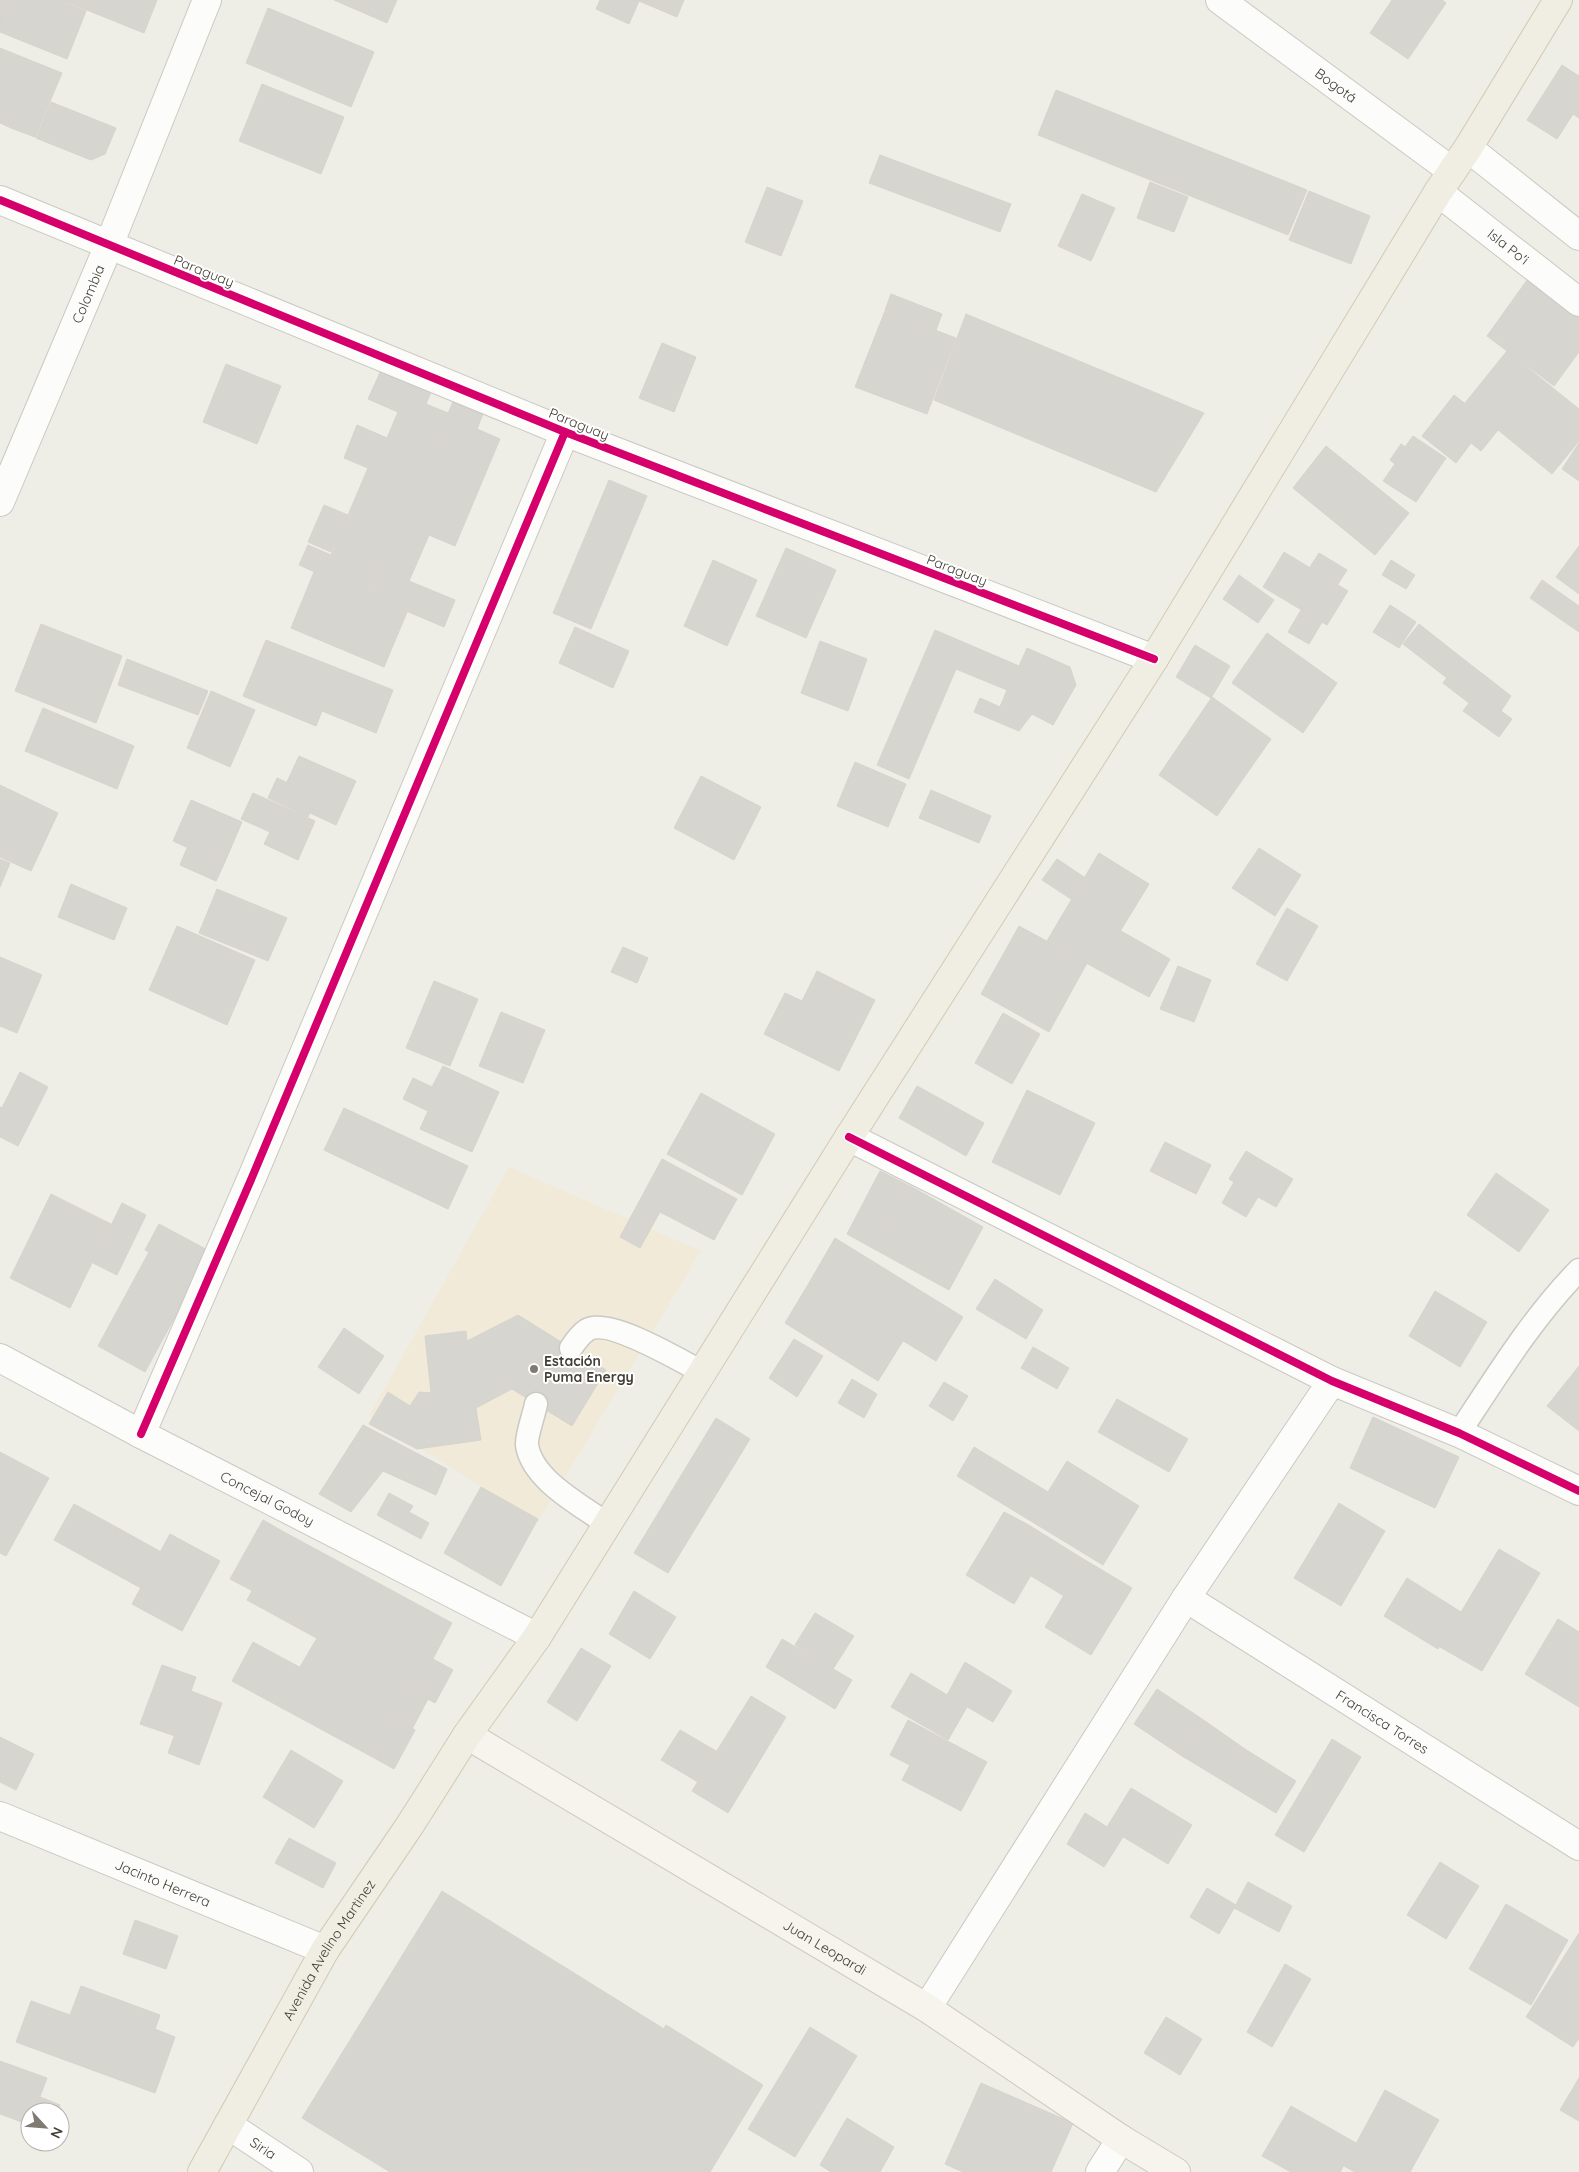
<svg xmlns="http://www.w3.org/2000/svg" width="1579" height="2172" font-family="Quicksand,sans-serif">
	<style>
		.commercial { fill: #f2ead8 }
		.building { fill: #d7d5cf; stroke: #d6d4cc }
		.lines { fill: none; stroke-linecap: round; stroke-linejoin: round }
		.service-casing { stroke: #cac9c2; stroke-width: 25 }
		.minor-casing { stroke: #cac9c2; stroke-width: 30 }
		.tertiary-casing { stroke: #cac9c2; stroke-width: 30 }
		.secondary-casing { stroke: #cecbbd; stroke-width: 30 }
		.primary-casing { stroke: #d0cbb3; stroke-width: 30 }
		.service { stroke: #fcfcfb; stroke-width: 22 }
		.minor { stroke: #fcfcfb; stroke-width: 28 }
		.tertiary { stroke: #fcfcfb; stroke-width: 28 }
		.secondary { stroke: #f6f4ec; stroke-width: 28 }
		.primary { stroke: #f0ede2; stroke-width: 28 }
		.cycleway-casing { stroke: #fff; stroke-width: 11 }
		.cycleway { stroke: #d6006c; stroke-width: 8 }
		.poi-dot { fill: #7f7b72; stroke: #fff; stroke-width: 2 }
		.labels { text-anchor: middle; dominant-baseline: central; stroke-width: 4; stroke-linejoin: round; paint-order: stroke }
		.street-label { font-size: 14px; fill: #433e33; stroke: #fff }
		.poi-label { font-size: 14px; font-weight: bold; fill: #433e33; stroke: #fff; text-anchor: start }
	</style>
	<rect width="100%" height="100%" fill="#eeede6"/>
	<path class="commercial" d="M509 1167 701 1251 538 1522 369 1416Z"/>
	<g class="building">
		<path d="M0 0H10L0 23Z"/>
		<path d="M10 0H60L86 11 67 59 0 32V24Z"/>
		<path d="M62 0H157L144 33Z"/>
		<path d="M334 0H397L387 23Z"/>
		<path d="M600 0H684L677 17 639 1 629 24 596 9Z"/>
		<path d="M1392 0H1442L1446 3 1408 59 1370 33Z"/>
		<path d="M268 8 374 52 351 107 246 63Z"/>
		<path d="M0 48 37 63 11 128 0 123Z"/>
		<path d="M37 63 62 73 35 137 11 128Z"/>
		<path d="M1562 65 1579 76V118L1573 114 1557 139 1527 120Z"/>
		<path d="M262 84 344 117 321 174 239 141Z"/>
		<path d="M1056 90 1307 190 1288 235 1038 135Z"/>
		<path d="M51 102 116 128 105 154 91 160 36 138Z"/>
		<path d="M880 155 1011 204 1000 232 869 183Z"/>
		<path d="M1150 182 1188 197 1174 232 1137 218Z"/>
		<path d="M767 187 803 201 781 256 745 242Z"/>
		<path d="M1309 191 1370 216 1351 264 1289 240Z"/>
		<path d="M1082 194 1115 208 1091 261 1058 246Z"/>
		<path d="M1530 276 1579 311V352L1554 386 1487 336Z"/>
		<path d="M891 294 942 314 936 330 885 310Z"/>
		<path d="M885 311 956 338 927 414 855 387Z"/>
		<path d="M966 314 1204 413 1156 492 934 400Z"/>
		<path d="M662 343 696 357 674 412 639 398Z"/>
		<path d="M1507 351 1579 409V441L1552 474 1465 403Z"/>
		<path d="M226 364 281 386 257 444 203 422Z"/>
		<path d="M383 366 433 387 426 404 448 413 370 596 299 565 308 545 331 555 368 468 344 458 357 425 387 438 398 412 368 399Z"/>
		<path d="M1454 395 1498 430 1481 451 1471 443 1456 463 1422 436Z"/>
		<path d="M455 397 485 409 477 429 500 439 455 546 429 535 409 581 455 600 444 627 371 596Z"/>
		<path d="M1413 436 1446 458 1416 502 1383 481 1395 464 1390 460 1401 444 1405 447Z"/>
		<path d="M1579 443V481L1562 469Z"/>
		<path d="M1326 446 1409 513 1375 555 1293 488Z"/>
		<path d="M609 480 647 496 591 629 553 613Z"/>
		<path d="M324 505 348 515 331 552 308 542Z"/>
		<path d="M1579 546V594L1556 577Z"/>
		<path d="M786 548 836 570 806 638 756 616Z"/>
		<path d="M1284 552 1348 591 1327 625 1263 587Z"/>
		<path d="M1319 553 1347 570 1338 584 1310 567Z"/>
		<path d="M713 560 757 580 727 646 684 626Z"/>
		<path d="M1391 560 1415 575 1406 589 1382 575Z"/>
		<path d="M314 572 407 612 384 667 291 628Z"/>
		<path d="M1239 575 1274 600 1258 623 1223 599Z"/>
		<path d="M1542 580 1579 606V632L1530 598Z"/>
		<path d="M1390 605 1416 622 1399 648 1373 632Z"/>
		<path d="M1301 610 1322 622 1309 644 1288 632Z"/>
		<path d="M41 624 122 656 96 723 15 691Z"/>
		<path d="M1419 624 1462 658 1447 678 1403 644Z"/>
		<path d="M575 627 629 651 613 688 559 663Z"/>
		<path d="M935 630 1019 666 1027 648 1070 667 1076 685 1053 725 1032 714 1019 731 974 712 980 698 1000 707 1007 690 956 669 909 779 877 765Z"/>
		<path d="M1267 633 1337 683 1303 733 1232 683Z"/>
		<path d="M266 640 393 690 376 733 322 711 316 726 243 696Z"/>
		<path d="M820 641 867 659 848 711 801 693Z"/>
		<path d="M1195 645 1230 666 1211 698 1176 677Z"/>
		<path d="M1462 658 1488 678 1469 703 1443 683Z"/>
		<path d="M127 659 208 691 198 715 118 685Z"/>
		<path d="M1488 678 1511 696 1501 711 1512 719 1499 737 1463 711Z"/>
		<path d="M211 691 255 710 230 767 187 748Z"/>
		<path d="M1212 697 1271 739 1217 816 1159 775Z"/>
		<path d="M43 708 134 746 117 789 25 751Z"/>
		<path d="M299 756 356 781 336 825 310 813 318 796 287 782Z"/>
		<path d="M855 762 906 784 888 827 837 806Z"/>
		<path d="M701 776 761 807 734 860 674 828Z"/>
		<path d="M277 778 317 796 308 817 268 798Z"/>
		<path d="M0 785 58 813 31 871 0 857Z"/>
		<path d="M931 790 991 816 979 843 919 818Z"/>
		<path d="M253 793 315 821 298 860 264 844 270 832 241 819Z"/>
		<path d="M191 800 242 822 224 864 173 841Z"/>
		<path d="M187 848 224 864 216 881 180 865Z"/>
		<path d="M1259 848 1301 875 1275 916 1232 888Z"/>
		<path d="M1099 853 1149 884 1097 969 1047 941Z"/>
		<path d="M0 859 10 863 0 887Z"/>
		<path d="M1057 859 1084 877 1071 899 1042 880Z"/>
		<path d="M71 884 127 908 114 940 58 917Z"/>
		<path d="M217 889 287 918 268 961 199 933Z"/>
		<path d="M1287 908 1318 926 1287 981 1256 964Z"/>
		<path d="M177 926 255 960 227 1025 149 990Z"/>
		<path d="M1019 926 1087 963 1049 1032 981 994Z"/>
		<path d="M1121 931 1170 959 1149 997 1097 969Z"/>
		<path d="M623 947 648 958 637 983 611 972Z"/>
		<path d="M0 957 42 975 17 1033 0 1026Z"/>
		<path d="M1178 966 1211 980 1194 1022 1160 1009Z"/>
		<path d="M817 971 875 1000 839 1071 764 1034 785 993 802 1001Z"/>
		<path d="M434 981 478 999 450 1066 406 1048Z"/>
		<path d="M501 1012 545 1030 523 1083 479 1066Z"/>
		<path d="M1003 1013 1040 1034 1012 1084 975 1063Z"/>
		<path d="M443 1066 499 1092 472 1152 420 1129 428 1111 403 1099 413 1078 432 1087Z"/>
		<path d="M20 1072 48 1087 18 1146 0 1137V1107L2 1108Z"/>
		<path d="M917 1086 984 1123 966 1156 899 1118Z"/>
		<path d="M1027 1090 1095 1123 1060 1195 992 1162Z"/>
		<path d="M701 1093 775 1134 742 1195 667 1154Z"/>
		<path d="M344 1108 468 1166 448 1209 324 1150Z"/>
		<path d="M1165 1142 1211 1165 1196 1194 1150 1171Z"/>
		<path d="M1246 1151 1293 1179 1276 1207 1258 1197 1246 1217 1222 1203 1234 1182 1229 1179Z"/>
		<path d="M662 1159 737 1199 714 1240 660 1212 640 1248 620 1237Z"/>
		<path d="M880 1171 912 1187 876 1250 847 1234Z"/>
		<path d="M1496 1173 1549 1210 1519 1252 1467 1215Z"/>
		<path d="M912 1187 983 1227 949 1290 876 1250Z"/>
		<path d="M51 1194 111 1224 70 1308 10 1278Z"/>
		<path d="M122 1203 146 1215 117 1275 93 1263Z"/>
		<path d="M159 1224 215 1254 201 1280 145 1250Z"/>
		<path d="M835 1238 963 1317 936 1361 809 1283Z"/>
		<path d="M149 1252 196 1278 145 1372 98 1346Z"/>
		<path d="M995 1279 1043 1310 1026 1339 976 1309Z"/>
		<path d="M809 1283 903 1341 878 1381 785 1323Z"/>
		<path d="M1435 1291 1487 1322 1460 1367 1409 1336Z"/>
		<path d="M518 1315 606 1370 572 1426 512 1389 476 1408 481 1440 417 1449 369 1424 388 1392 410 1406 419 1392 431 1393 425 1336 466 1331 467 1341Z"/>
		<path d="M344 1328 384 1356 359 1394 318 1367Z"/>
		<path d="M794 1339 823 1356 797 1397 769 1378Z"/>
		<path d="M1033 1347 1069 1368 1057 1389 1021 1368Z"/>
		<path d="M1579 1366V1431L1547 1406Z"/>
		<path d="M852 1379 877 1394 864 1418 838 1403Z"/>
		<path d="M944 1382 968 1396 953 1421 929 1406Z"/>
		<path d="M1117 1399 1188 1439 1169 1472 1098 1432Z"/>
		<path d="M1373 1417 1459 1457 1435 1508 1350 1468Z"/>
		<path d="M716 1418 750 1439 668 1573 634 1553Z"/>
		<path d="M363 1425 447 1469 436 1495 383 1471 351 1512 319 1494Z"/>
		<path d="M974 1447 1048 1492 1067 1461 1139 1506 1103 1565 957 1476Z"/>
		<path d="M0 1452 49 1478 6 1556 0 1553Z"/>
		<path d="M481 1487 538 1519 501 1586 444 1553Z"/>
		<path d="M389 1493 413 1506 409 1512 429 1523 421 1539 377 1515Z"/>
		<path d="M1339 1503 1385 1531 1341 1606 1294 1578Z"/>
		<path d="M74 1504 118 1528 99 1565 54 1540Z"/>
		<path d="M1004 1512 1027 1524 1005 1560 1031 1575 1014 1604 966 1575Z"/>
		<path d="M263 1520 284 1532 253 1591 230 1579Z"/>
		<path d="M1027 1524 1085 1560 1064 1596 1005 1560Z"/>
		<path d="M118 1528 161 1552 141 1588 99 1565Z"/>
		<path d="M284 1532 452 1623 415 1692 247 1600Z"/>
		<path d="M170 1534 220 1561 182 1631 132 1604Z"/>
		<path d="M1499 1549 1540 1573 1482 1671 1440 1647Z"/>
		<path d="M1085 1560 1132 1588 1091 1655 1045 1627Z"/>
		<path d="M1407 1578 1461 1612 1438 1649 1384 1616Z"/>
		<path d="M634 1591 676 1617 650 1659 609 1634Z"/>
		<path d="M815 1613 854 1636 833 1669 795 1645Z"/>
		<path d="M1558 1619 1579 1632V1707L1525 1674Z"/>
		<path d="M317 1638 415 1692 399 1721 300 1667Z"/>
		<path d="M782 1639 852 1680 835 1709 766 1667Z"/>
		<path d="M253 1642 399 1721 378 1760 232 1681Z"/>
		<path d="M581 1648 611 1666 577 1721 547 1702Z"/>
		<path d="M433 1659 453 1670 435 1703 415 1692Z"/>
		<path d="M965 1662 1012 1691 993 1722 947 1695Z"/>
		<path d="M162 1665 196 1677 175 1736 140 1724Z"/>
		<path d="M911 1673 967 1707 948 1740 891 1707Z"/>
		<path d="M1157 1689 1205 1721 1182 1756 1134 1724Z"/>
		<path d="M191 1691 222 1703 199 1765 168 1753Z"/>
		<path d="M415 1692 428 1699 412 1729 399 1721Z"/>
		<path d="M751 1696 786 1717 728 1813 692 1791Z"/>
		<path d="M908 1720 987 1762 961 1811 902 1780 910 1765 890 1755Z"/>
		<path d="M399 1721 415 1730 394 1769 378 1760Z"/>
		<path d="M1205 1721 1245 1749 1225 1782 1182 1756Z"/>
		<path d="M680 1730 716 1751 698 1782 661 1760Z"/>
		<path d="M0 1737 34 1754 16 1790 0 1782Z"/>
		<path d="M1332 1739 1361 1757 1304 1852 1275 1835Z"/>
		<path d="M1245 1749 1296 1781 1276 1813 1225 1782Z"/>
		<path d="M291 1750 343 1781 314 1828 263 1797Z"/>
		<path d="M1131 1788 1192 1825 1168 1864 1107 1827Z"/>
		<path d="M1085 1813 1123 1837 1104 1867 1067 1844Z"/>
		<path d="M289 1838 336 1863 323 1888 275 1863Z"/>
		<path d="M1440 1862 1479 1886 1446 1939 1407 1915Z"/>
		<path d="M1248 1882 1292 1906 1279 1932 1234 1908Z"/>
		<path d="M1207 1888 1236 1905 1219 1934 1190 1917Z"/>
		<path d="M442 1891 664 2029 576 2172H390L302 2118Z"/>
		<path d="M1506 1904 1568 1940 1531 2005 1469 1969Z"/>
		<path d="M135 1920 178 1936 166 1969 123 1954Z"/>
		<path d="M1579 1933V2038L1573 2047 1526 2017Z"/>
		<path d="M1285 1964 1311 1979 1272 2047 1247 2032Z"/>
		<path d="M81 1986 160 2015 155 2029 175 2037 155 2093 16 2042 31 2001 70 2015Z"/>
		<path d="M1166 2017 1202 2039 1180 2075 1144 2053Z"/>
		<path d="M666 2025 763 2085 710 2172H576Z"/>
		<path d="M810 2027 857 2056 795 2157 748 2129Z"/>
		<path d="M0 2061 47 2078 34 2112H30V2125L0 2114Z"/>
		<path d="M1579 2078V2121L1560 2110Z"/>
		<path d="M981 2083 1073 2123 1051 2172H963L945 2164Z"/>
		<path d="M1385 2090 1439 2120 1410 2172H1355L1344 2166Z"/>
		<path d="M40 2097 60 2105 57 2112H34Z"/>
		<path d="M1291 2106 1356 2143 1340 2172H1291L1262 2156Z"/>
		<path d="M847 2118 894 2147 880 2172H831L820 2165Z"/>
	</g>
	<g class="lines">
		<g class="service-casing">
			<g id="service">
				<path d="M571 1348C575 1342 581 1334 587 1330 608 1317 681 1361 702 1372"/>
				<path d="M536 1404C534 1415 526 1436 527 1445 532 1480 581 1505 607 1524"/>
				<path d="M1459 1433C1496 1377 1532 1318 1579 1270"/>
			</g>
		</g>
		<g class="minor-casing">
			<g id="minor">
				<path id="s1" d="M1220 0 1452 171"/>
				<path d="M0 200 565 432 1154 659"/>
				<path id="s2" d="M0 502 109 245 207 0"/>
				<path d="M849 1137 1332 1381 1459 1433 1579 1491"/>
				<path id="s3" d="M0 1358 141 1434 537 1637"/>
				<path d="M141 1434 253 1175 565 432"/>
				<path id="s4" d="M1186 1598 1579 1846"/>
				<path id="s5" d="M0 1816 325 1950"/>
				<path d="M927 2008 1186 1598 1332 1381"/>
				<path id="s6" d="M228 2125 299 2172"/>
				<path d="M1100 2172 1121 2139"/>
			</g>
		</g>
		<g class="tertiary-casing">
			<g id="tertiary">
				<path d="M1468 148 1579 236"/>
				<path id="s7" d="M1438 192 1579 302"/>
			</g>
		</g>
		<g class="secondary-casing">
			<g id="secondary">
				<path id="s8" d="M467 1735 927 2008 1121 2139 1176 2172"/>
			</g>
		</g>
		<g class="primary-casing">
			<g id="primary">
				<path id="s9" d="M202 2172 325 1950 410 1825 467 1735 537 1637 849 1137 1154 659 1438 192 1468 148 1558 0"/>
			</g>
		</g>
		<use href="#service" class="service"/>
		<use href="#minor" class="minor"/>
		<use href="#tertiary" class="tertiary"/>
		<use href="#secondary" class="secondary"/>
		<use href="#primary" class="primary"/>
		<g class="cycleway-casing">
			<g id="cycleway">
				<path d="M0 200 565 432 1154 659"/>
				<path d="M849 1137 1332 1381 1459 1433 1579 1491"/>
				<path d="M141 1434 253 1175 565 432"/>
			</g>
		</g>
		<use href="#cycleway" class="cycleway"/>
	</g>
	<circle class="poi-dot" cx="534" cy="1369" r="5"/>
	<g class="labels">
		<g class="street-label">
			<text stroke="none"><textPath href="#s1" startOffset="144">Bogotá</textPath></text>
			<text stroke="none"><textPath href="#s7" startOffset="89">Isla Po'i</textPath></text>
			<text transform="translate(204 271) rotate(22)">Paraguay</text>
			<text stroke="none"><textPath href="#s2" startOffset="226">Colombia</textPath></text>
			<text transform="translate(579 424) rotate(22)">Paraguay</text>
			<text transform="translate(957 570) rotate(21)">Paraguay</text>
			<text stroke="none"><textPath href="#s3" startOffset="302">Concejal Godoy</textPath></text>
			<text stroke="none"><textPath href="#s4" startOffset="232">Francisca Torres</textPath></text>
			<text stroke="none"><textPath href="#s5" startOffset="176">Jacinto Herrera</textPath></text>
			<text stroke="none"><textPath href="#s8" startOffset="416">Juan Leopardi</textPath></text>
			<text stroke="none"><textPath href="#s9" startOffset="256">Avenida Avelino Martinez</textPath></text>
			<text stroke="none"><textPath href="#s6" startOffset="42">Siria</textPath></text>
		</g>
		<g class="poi-label">
			<text x="544" y="1361">Estación<tspan x="544" dy="16">Puma Energy</tspan></text>
		</g>
	</g>
	<g transform="translate(45 2127) rotate(116)"><circle r="24" fill="#ffffff" stroke="#b4b2ad"/>
	<path d="M0-4L9 19L0 12L-9 19Z" fill="#7f7b72"/>
	<text y="-8" font-size="14" font-weight="bold" text-anchor="middle" fill="#433e33">N</text>
	</g>
</svg>
